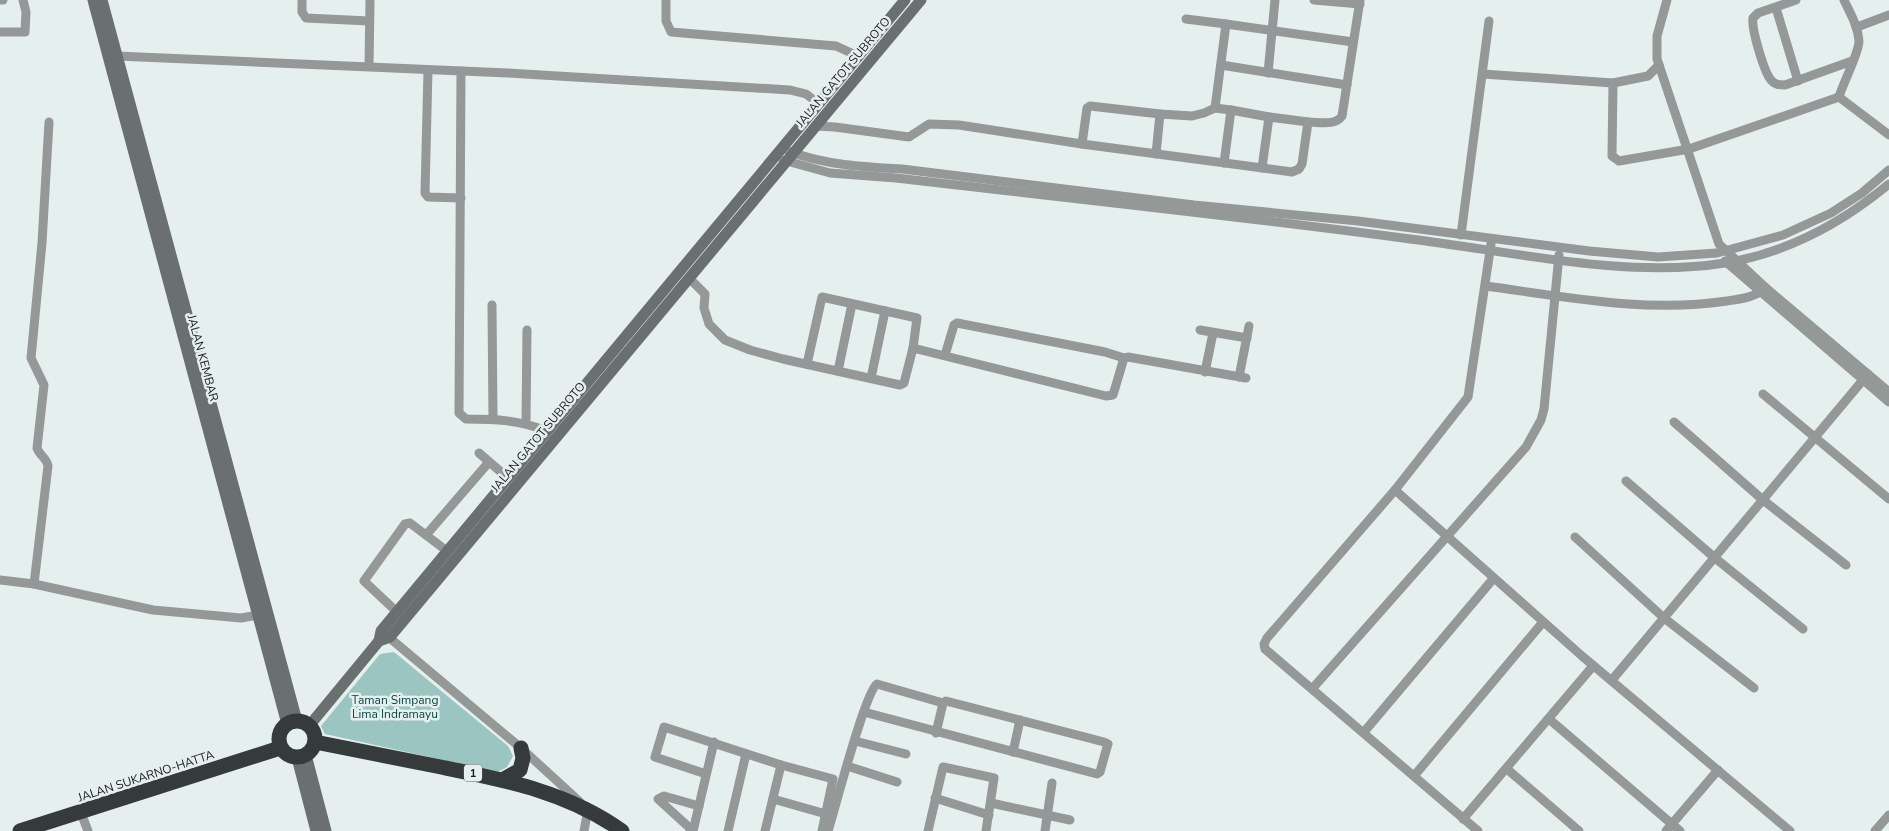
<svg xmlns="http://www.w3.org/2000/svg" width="1889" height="831" font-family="'Nunito Sans',sans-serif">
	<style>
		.green { fill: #9ac5c0 }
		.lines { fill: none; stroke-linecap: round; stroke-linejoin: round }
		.street { stroke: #949897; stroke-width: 9 }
		.secondary { stroke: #6a6f6f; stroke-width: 11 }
		.highway { stroke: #343b3a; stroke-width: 15 }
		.labels { text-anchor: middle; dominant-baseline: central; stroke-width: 5; stroke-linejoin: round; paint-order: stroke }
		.shield { fill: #e5efee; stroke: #565b5b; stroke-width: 1 }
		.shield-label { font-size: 11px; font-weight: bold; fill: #191c1c }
		.street-label { font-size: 12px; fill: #191c1c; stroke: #e5efee }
		.park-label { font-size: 12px; fill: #054945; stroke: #e5efee }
	</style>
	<rect width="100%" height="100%" fill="#e5efee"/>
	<path class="green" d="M394 652 508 746 513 756 507 767 498 772 325 734 321 726 380 654Z"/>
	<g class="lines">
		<g class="street">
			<path d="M0 0H3"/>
			<path d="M302 0V12L306 18 369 21"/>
			<path d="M666 0V21L671 32 836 46 858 56"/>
			<path d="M1314 0 1360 4"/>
			<path d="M1667 0 1657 36V59L1719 244 1766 288 1889 392"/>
			<path d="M1796 0 1758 13 1753 18C1751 28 1764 72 1771 80 1775 85 1780 85 1785 85L1852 61"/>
			<path d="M1844 0C1850 13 1858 26 1859 41 1859 53 1843 83 1839 97L1889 135"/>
			<path d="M1776 8 1798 81"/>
			<path d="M1186 19 1226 24"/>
			<path d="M1857 27 1889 15"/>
			<path d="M0 32H25L26 12 23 0"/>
			<path d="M117 56 508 73 790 90 806 94 819 104"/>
			<path d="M1221 65 1347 85"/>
			<path d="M369 66 370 0"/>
			<path d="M428 70 425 193 428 197 461 198"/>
			<path d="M461 71 459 413 466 419C496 419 519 420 547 431"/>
			<path d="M1268 73 1275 0"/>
			<path d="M1483 74 1613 83 1648 76 1659 65"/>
			<path d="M1613 83 1612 156 1619 161 1689 149 1839 97"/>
			<path d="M1215 108 1226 24 1353 42"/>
			<path d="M1231 110 1269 117 1262 168"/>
			<path d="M1160 114 1192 116 1204 113 1215 108 1231 110 1224 163"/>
			<path d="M1269 117 1308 122"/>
			<path d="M49 122 42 243 31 358 44 385 37 448C39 455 47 458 48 466L34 584 153 610 241 618 264 614"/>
			<path d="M816 126 835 127 909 137 929 124 959 125 1082 144 1292 172 1299 169 1302 164 1308 122C1320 122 1335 126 1342 116L1360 0"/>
			<path d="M1082 144 1087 108 1090 106 1160 114 1156 154"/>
			<path d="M788 151C825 165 863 167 902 169L1194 205 1358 221 1589 251 1658 257 1717 253 1783 235 1831 213 1862 193 1889 170"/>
			<path d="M783 160 830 173 896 178C1067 198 1239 216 1410 239 1510 251 1625 279 1725 263 1786 253 1842 223 1889 184"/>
			<path d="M1461 235 1489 21"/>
			<path d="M1725 261 1889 402"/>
			<path d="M689 278 705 294 704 308 709 324 725 340 750 350 783 359 900 385 904 383 913 348 1106 396 1113 395 1124 358 1128 357 1246 378"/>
			<path d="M1486 286C1566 297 1647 313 1727 301 1740 299 1756 297 1766 288"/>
			<path d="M492 305 493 419"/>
			<path d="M1200 330 1247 338"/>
			<path d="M945 355 954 325 957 323 1105 352 1124 358"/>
			<path d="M807 364 822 297 917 318 913 348"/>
			<path d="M838 371 852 304"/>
			<path d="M1205 372 1213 333"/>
			<path d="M1239 377 1249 326"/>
			<path d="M871 378 885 311"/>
			<path d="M1763 394 1889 499"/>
			<path d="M526 422 527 330"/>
			<path d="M1674 422 1763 500 1846 565"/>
			<path d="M479 453 508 478"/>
			<path d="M1626 481 1715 558 1803 629"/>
			<path d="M1395 490 1582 656 1790 831"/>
			<path d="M427 534 489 462"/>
			<path d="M1575 537 1664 618 1754 688"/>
			<path d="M0 580 34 584"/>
			<path d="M397 612 364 581 405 524 410 523 447 551"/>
			<path d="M385 634 521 748 580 802"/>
			<path d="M1612 680 1868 374"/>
			<path d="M1312 689 1526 447 1541 420 1544 409 1559 255"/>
			<path d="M1549 719 1680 831"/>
			<path d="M1364 732 1493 579"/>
			<path d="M936 733 943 703"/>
			<path d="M855 741 906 754"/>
			<path d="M1013 752 1020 720"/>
			<path d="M781 765 833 779 822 831"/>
			<path d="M847 766 897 782"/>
			<path d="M1507 769 1579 831"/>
			<path d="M706 774 655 757 664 727 781 765 765 831"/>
			<path d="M1414 776 1543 622"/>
			<path d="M935 798 989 815"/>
			<path d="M773 799 826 814"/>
			<path d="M991 803 1070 820"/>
			<path d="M81 813 88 831"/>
			<path d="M1463 819 1593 666"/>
			<path d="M692 830 658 799 664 796 699 806"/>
			<path d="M584 831 588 809"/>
			<path d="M693 831 714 742"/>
			<path d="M728 831 746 754"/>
			<path d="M828 831C835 809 865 692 877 684L943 703 946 701 1104 742 1108 744 1107 747 1100 772 1097 774 864 712"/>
			<path d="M928 831 943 767 994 778 986 831"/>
			<path d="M1045 831 1052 783"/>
			<path d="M1478 831 1265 649 1264 644 1267 638 1395 490 1468 397 1491 244"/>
			<path d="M1666 831 1718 770"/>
			<path d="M1875 831 1889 815"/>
		</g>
		<g class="secondary">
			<path d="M93 0 287 724"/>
			<path d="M102 0 297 721"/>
			<path d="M379 641 381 631 905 0"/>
			<path d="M309 726 379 641 390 637 921 0"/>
			<path d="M306 755 326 831"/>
			<path d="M297 758 316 831"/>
		</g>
		<g class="highway">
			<circle cx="297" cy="739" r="18"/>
			<path d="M315 742C357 750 399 759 441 767 505 780 568 792 622 831"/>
			<path d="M504 779 520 770 523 758 521 748"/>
			<path d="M20 831 280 748"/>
		</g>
	</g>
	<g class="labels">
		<rect class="shield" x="464" y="764.5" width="18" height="17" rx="4"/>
		<g class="shield-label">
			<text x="473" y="773">1</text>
		</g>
		<g class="street-label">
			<text transform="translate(843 72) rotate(-50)">JALAN GATOT SUBROTO</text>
			<text transform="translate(203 358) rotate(75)">JALAN KEMBAR</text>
			<text transform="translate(538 437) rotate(-50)">JALAN GATOT SUBROTO</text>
			<text transform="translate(146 776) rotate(-18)">JALAN SUKARNO-HATTA</text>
		</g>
		<g class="park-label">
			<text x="395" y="700">Taman Simpang<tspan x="395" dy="14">Lima Indramayu</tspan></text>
		</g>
	</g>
</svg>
